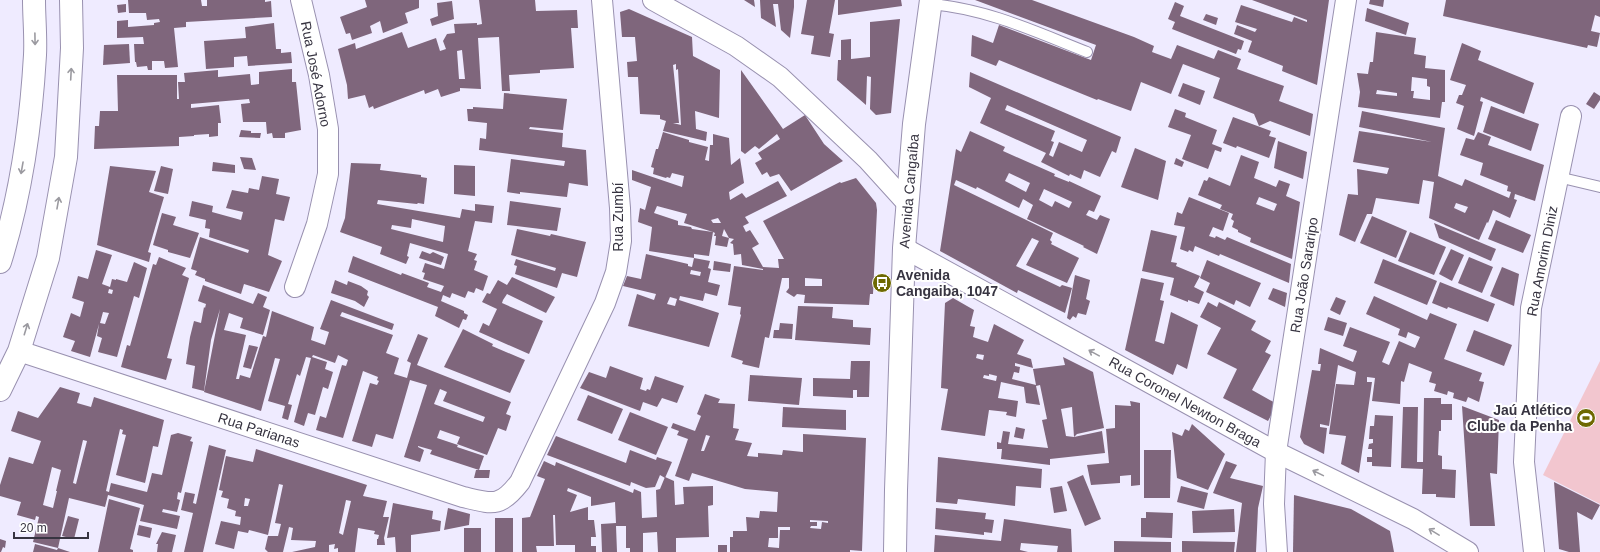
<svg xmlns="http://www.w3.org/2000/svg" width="1600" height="552" font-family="Arial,sans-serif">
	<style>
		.green { fill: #f2c6cf }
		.building { fill: #7f667c; fill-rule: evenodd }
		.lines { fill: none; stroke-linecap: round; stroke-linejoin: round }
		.lane-casing { stroke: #9991b0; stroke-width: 12 }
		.street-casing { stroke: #9991b0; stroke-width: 22 }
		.secondary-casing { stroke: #9991b0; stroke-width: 24 }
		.primary-casing { stroke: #9991b0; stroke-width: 24 }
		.lane { stroke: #fff; stroke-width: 10 }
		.street { stroke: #fff; stroke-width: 20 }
		.secondary { stroke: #fff; stroke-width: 22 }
		.primary { stroke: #fff; stroke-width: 22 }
		.oneway { stroke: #9b9aa0 }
		.labels { text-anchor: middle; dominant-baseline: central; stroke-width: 4; stroke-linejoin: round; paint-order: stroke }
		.street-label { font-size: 14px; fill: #373441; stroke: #fff }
		.poi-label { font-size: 14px; font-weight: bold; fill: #373441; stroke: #fff; text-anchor: start }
	</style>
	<rect width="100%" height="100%" fill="#efebff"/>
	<path class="green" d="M1600 361V504L1543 475Z"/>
	<g class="building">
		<path d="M128 0H201L202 6H207V0H265V2L271 1 272 17 186 22V27L174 28 178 67 165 68 164 61H152V70H148L147 66 137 67 136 62H135L134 44H144L143 37 117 38V21L128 20V27L154 25V23L160 22 159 19 147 20 146 13H129Z"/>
		<path d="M365 0H419V8L405 13 408 23 383 33 380 21 370 26 372 33 352 40 350 33 346 34 340 17 367 7Z"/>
		<path d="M479 0H535L536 11 577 10 578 28H571L574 68 540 70V73L509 75 510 91H502L499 37 478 38 481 89 460 88V91L441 97 438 89 425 94 424 90 374 109 373 106 369 108 365 95 348 99 347 85 338 49 355 43 356 49 402 32 408 48 436 38 440 51 446 49 443 41 447 34 455 33 454 24 477 23V25L482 24ZM462 50 465 79H459L457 51Z"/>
		<path d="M744 0H754L755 7Z"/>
		<path d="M760 0H794V7L790 38 781 30 778 4H773L776 27 761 18Z"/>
		<path d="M807 0H835L829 33 834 34 830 57 811 54 814 36 801 34Z"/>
		<path d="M838 0H901L902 6 838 15Z"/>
		<path d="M975 0H1032L1134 37 1154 46 1152 52 1171 59 1177 45 1214 59 1218 50 1241 59 1237 69 1284 86 1279 101 1313 114 1310 136 1270 121 1259 126 1254 114 1213 98 1220 78 1183 64 1171 94 1141 82 1131 111 1098 99 1097 100 999 60 996 66 971 56 972 35 993 43 999 25 1091 60 1096 45Z"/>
		<path d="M1252 0H1329L1317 85 1282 71 1283 66 1248 52 1252 41 1234 34 1237 25 1255 32 1257 29 1235 22 1241 5 1292 22 1294 17 1307 22V20Z"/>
		<path d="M1370 0H1384L1383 7 1369 4Z"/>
		<path d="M1446 0H1600V17L1595 15 1591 31 1600 33 1597 47 1588 45 1587 48 1443 16Z"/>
		<path d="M452 1 454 19 432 26 430 19 438 16 437 3Z"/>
		<path d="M1175 2 1184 6 1180 16 1244 41 1241 50 1238 49 1236 54 1172 29 1175 22 1168 19Z"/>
		<path d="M126 4V12L118 13 117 5Z"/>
		<path d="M1367 8 1409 23 1406 35 1365 21Z"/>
		<path d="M629 9 692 37 693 56 720 70 719 118 695 111 696 129 707 132 706 141 663 131 666 121 660 119V115L640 114 638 77H628L627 62 637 61 635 37H622L620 12ZM676 64V70L678 69 681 125 673 123H679L673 65Z"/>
		<path d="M1206 14 1218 18 1216 25 1203 20Z"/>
		<path d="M900 19 891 113 876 115 870 109 871 77 867 76 866 105 837 80 838 60H841V40L851 39V59L870 57V22Z"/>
		<path d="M274 23 276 49H281V53L291 52 292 63 248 66 247 56 234 57V67L206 69 204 41 246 38 245 27Z"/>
		<path d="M1376 32 1416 38 1414 54 1426 56 1425 68 1445 70V102H1442L1440 118 1358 107 1360 92 1357 73 1368 74 1370 62H1373ZM1412 77 1427 79V86L1430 87V100L1413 98 1414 91H1411ZM1377 90 1397 93V96L1376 94Z"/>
		<path d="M1462 43 1481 51 1478 60 1534 83 1524 114 1481 97 1480 101 1483 102 1474 136 1457 129 1464 106 1456 103 1459 95H1462L1466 85 1450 80Z"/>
		<path d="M129 44 130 63 103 65 104 45Z"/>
		<path d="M292 69V82H296L301 130 285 133V138H273L272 133 267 134 266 122H243L241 104 250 103 249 99 191 104V108L219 105 221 123H218V136L209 137V134L194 135V136L179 137V146L94 149 95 126H99L100 111H118L117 75H177V99H179L178 82H185L184 73 218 70V77L250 74 251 85 259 84V72Z"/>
		<path d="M741 70 783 129 805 115 824 144 843 161 791 191 779 174 770 177 767 172 762 175 755 163 762 159 758 153 780 139 777 134 759 149 755 146 745 154 741 151Z"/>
		<path d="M970 72 1121 137 1116 153 1112 151 1100 177 1084 170 1081 179 1070 174 1069 176 1041 162 1046 153 980 123 991 98 969 87ZM1007 105 1087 140 1082 152 1059 142 1053 157 1049 155 1054 142 1051 141 1055 131 1005 110Z"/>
		<path d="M1183 83 1205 91 1200 105 1178 96Z"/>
		<path d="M1594 92 1600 96V100L1594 109 1586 104Z"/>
		<path d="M504 93 567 99 563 130 530 127 529 129 563 133 562 147 586 150 588 186 569 183 567 197 520 192V194L507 192 511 159 564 166 565 161 479 150 480 138 486 139 487 123 468 121 467 109H473V107L503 109Z"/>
		<path d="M1491 106 1539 124 1531 151 1483 132Z"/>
		<path d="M1175 109 1186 113 1185 117 1217 130 1212 144 1222 148 1221 152 1215 150 1208 169 1182 159 1191 135 1168 127Z"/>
		<path d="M1362 111 1445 128 1438 176 1462 186 1465 179 1509 198 1511 192 1507 191 1508 186 1480 175 1483 163 1460 155 1466 138 1474 140 1478 132 1491 137 1488 145 1544 165 1535 201 1515 194 1514 199 1517 200 1510 218 1493 210 1488 223 1487 222 1479 240 1429 218 1434 182 1423 180 1419 204 1376 198 1372 214H1367L1355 242 1339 235 1348 194 1358 195 1357 169 1387 174 1389 168 1353 162 1359 131 1432 142 1359 127ZM1456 203 1468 207 1465 213 1454 208Z"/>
		<path d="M1233 117 1271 131 1269 136 1276 138 1269 158 1237 146 1236 148 1223 143Z"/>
		<path d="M241 130 251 131V133H261L260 138 239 137Z"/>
		<path d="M970 131 1005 147 1003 151 1055 174 1054 176 1069 182V181L1101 196 1094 212 1089 210 1086 215 1097 220 1100 215 1110 219 1097 254 1083 247 1084 246 1027 219 1033 205 1023 199 1019 208 977 187 976 189 956 180 954 185 1053 233 1050 240 1052 242 1051 244 1079 258 1067 283 1026 265 1039 241 1032 238 1016 266 1060 287 1062 285 1072 288 1065 313 1018 290 1017 293 940 251 956 149 961 152ZM1009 173 1030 183 1026 192 1005 181ZM1044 189 1072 202 1069 208 1055 201 1052 207 1039 200Z"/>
		<path d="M663 132 689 140V142L708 147 705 160 709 161 710 145H713V134L729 138 731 165 740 158 744 183 729 192 730 200 742 193 746 198 778 181 787 196 745 217 749 223 743 226 746 232 750 230 759 244 752 248 763 267 779 268 778 259H784L763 221 840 182 841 183 856 178 876 203 877 210 873 294H870L869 305 804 303 805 295 797 294 794 297 786 292 789 288V278H782L769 338 765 337 759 368 742 364 743 361 731 357 741 315 740 314 741 307 728 305 734 266 763 270V269L742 265 741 254 734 255 733 244 730 243 734 239 729 238 724 229 722 236 729 238 727 247 715 245 716 236H714L715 233 713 232 709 256 694 254V258L649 251 652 227 638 222 640 208 645 210 651 187 632 180V170L682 187 684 176 672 173 670 178 667 177 666 178 653 174 654 168 651 167 656 149H658ZM657 206 687 214 684 223 713 232 692 229 691 227 678 225V221L654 213ZM718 218 721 223H713L711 220ZM805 278 822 279V286H805Z"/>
		<path d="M1278 141 1307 152 1303 179 1274 168Z"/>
		<path d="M1135 148 1166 161 1158 200 1121 187Z"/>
		<path d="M1241 155 1259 162 1254 178 1276 187 1279 180 1290 184 1286 196 1300 202 1292 259 1250 242 1251 238 1238 232V230L1232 227 1234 221 1231 219 1233 214 1220 209 1222 205 1198 195 1204 180 1207 181 1209 177 1230 186ZM1259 197 1277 204 1274 211 1256 204Z"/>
		<path d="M240 157 252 158 256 170 244 169Z"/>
		<path d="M1176 158 1184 162 1182 167 1174 164Z"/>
		<path d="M213 162 235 165V173L212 171Z"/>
		<path d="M351 163 381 164 380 170 421 175V177L427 178 424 204 418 203 417 204 378 200 377 204 460 218 462 209 475 211V204L494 206 492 223 475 221 468 251 477 254 474 260 477 261 474 270 488 276 483 291 476 288 474 293 468 291 465 298 452 293 450 298 443 295 441 301 464 311V313L468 315 466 320 463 319 459 328 435 316 438 307 348 272 353 256 401 275 402 273 429 283 427 287 441 292 444 286 423 279 425 273 422 272 425 263 444 269 448 254 410 243 407 256 409 257 406 264 380 254 382 247 340 232 345 218ZM412 219 445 226 443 242 391 229 392 225 411 228Z"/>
		<path d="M454 165 475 166V196L454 194Z"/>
		<path d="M110 166 156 171 149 192 164 197 148 252 151 253 149 262 97 245Z"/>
		<path d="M161 166 173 169 168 194 154 191Z"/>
		<path d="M262 176 279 179 276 194 290 197 284 221 275 219 268 255 282 261 269 292 244 284 241 294 205 281V279L195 275 197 271 191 269 200 237 248 253 249 250 209 237 210 229 205 228 206 220 189 216 192 201 213 206 212 212 241 220 243 212 226 208 232 190 248 193 249 188 259 190Z"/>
		<path d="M1189 197 1229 213 1223 231 1213 227 1209 236 1215 238 1216 236 1225 240 1227 237 1291 264 1289 283 1220 254 1219 256 1195 246 1193 252 1189 250 1188 252 1180 249 1185 227 1174 225 1177 212 1182 214Z"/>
		<path d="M510 201 561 208 557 231 507 225Z"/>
		<path d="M162 213 176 217 173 225 199 233 190 258 168 252V250L153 245Z"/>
		<path d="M1372 216 1407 231 1396 258 1360 243Z"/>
		<path d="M1496 220 1531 235 1523 253 1488 239Z"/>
		<path d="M1434 223 1496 249 1491 261 1439 238Z"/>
		<path d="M517 229 550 236 551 234 586 242 577 277 562 273 557 288 515 274 517 266 514 265 516 259 555 271 556 268 511 255Z"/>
		<path d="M1151 230 1177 236 1171 262 1177 263 1176 266 1200 276 1194 287 1204 292 1199 304 1188 300V302L1170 295 1174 278 1142 271Z"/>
		<path d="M1410 232 1446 247 1434 275 1398 261Z"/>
		<path d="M1451 249 1464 255 1452 281 1439 274Z"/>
		<path d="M96 250 112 255 102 284 110 287 112 279 116 280V279L127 282 134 262 147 268 139 298 134 296 117 357 98 352 102 338 97 336 99 324 90 357 71 351 75 341 63 337 71 313 80 317 84 302 72 298 78 276 88 279ZM109 289 113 290 112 294 108 293ZM103 312 109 313 105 324 100 323Z"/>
		<path d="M422 251 430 254 433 252 444 257 441 265 419 258Z"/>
		<path d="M646 254 688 264V266L692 267 694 258 710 261 708 268 711 269 708 282 720 285 717 296 705 293 703 301 680 296 679 300 719 313 709 347 628 326 637 294 654 300 656 294 623 286 627 276 641 279ZM691 270 701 272 700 276 690 274ZM670 297 677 299 675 306 667 304Z"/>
		<path d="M159 257 186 268 182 275 189 278 167 358 172 359 166 380 121 367 127 345 130 346 153 264 156 265Z"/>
		<path d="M1469 257 1493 267 1482 293 1458 283Z"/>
		<path d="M1383 259 1437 281 1427 305 1374 283Z"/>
		<path d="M1207 260 1261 283 1250 307 1236 300 1234 305 1206 292 1210 283 1200 278Z"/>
		<path d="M714 261 731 264 730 272 713 270Z"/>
		<path d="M1502 267 1519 274 1514 306 1490 296Z"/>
		<path d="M1075 275 1090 280 1086 299 1090 301 1086 315 1078 313 1076 318 1073 316 1070 320 1067 318Z"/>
		<path d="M512 277 555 297 546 313 507 294 503 300 502 303 543 321 529 354 479 332 483 323 489 326 497 309 482 302 487 293 490 294 498 280 507 285Z"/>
		<path d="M1141 278 1164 283 1160 300 1164 301 1155 341 1164 344 1171 312 1198 325 1187 369 1177 364 1173 375 1125 350Z"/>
		<path d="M335 280 347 285 348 281 361 286 368 291 367 295 369 297 364 307 355 301 331 293Z"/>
		<path d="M1440 282 1495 304 1488 322 1448 307 1447 309 1432 303Z"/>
		<path d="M203 285 253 304 258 293 267 297 263 307 270 310 263 335 240 328 243 318 229 313 224 330 246 335 236 379H239L240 375 250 378 263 336 266 337 272 311 314 327 311 340 325 345 329 332 320 329 331 300 394 324 392 330 342 312 340 316 393 335 386 353 399 358 394 374 407 378 411 363 407 361 418 334 428 338 417 365 511 402 506 414 511 416 506 431 498 428 487 455 457 444 460 437 440 430 437 438 458 445 457 447 484 456 479 470 430 454 432 450 418 446V447L424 450 420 462 404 457 427 385 410 380 393 439 376 434 372 447 352 441 370 383 377 385 379 381 377 380 378 377 363 371 343 438 316 430 320 416 326 418 342 365 346 366 348 360 338 355 335 363 313 355 312 357 327 362 325 369 333 372 328 389 323 387 315 415 308 413 304 426 294 422 311 358 306 357 300 376 297 374 288 404 292 405 288 420 282 418 285 406 268 401 280 359 275 358 261 411 204 392 220 309 211 340 204 391 192 388 195 366 186 364 190 337 194 321 201 323 204 307 205 308 206 304 198 301ZM440 389 447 392 443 401 485 417 483 422 434 404Z"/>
		<path d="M1273 288 1287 293 1285 307 1268 299Z"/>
		<path d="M1374 296 1427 320 1430 313 1457 324 1444 359 1482 373 1479 381 1484 382 1479 402 1468 397 1466 402 1453 398 1454 393 1448 391 1447 395 1434 391 1436 384 1429 382 1432 372 1409 363 1404 382 1401 381 1400 404 1372 401 1375 378 1367 377V382H1372L1359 473 1341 464 1346 436 1329 434 1336 384 1354 385 1356 372 1338 365 1329 426 1320 424V427L1327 428 1324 454 1304 444 1300 437 1312 370 1320 371 1321 364H1318L1320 348 1353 362 1357 351 1343 346 1350 327 1390 342 1382 362 1389 365 1399 341 1415 348 1420 337 1408 332 1406 338 1398 335 1400 329 1366 314Z"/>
		<path d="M1336 297 1346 301 1340 315 1330 310Z"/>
		<path d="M953 298 974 310 970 326 975 327 973 337 988 342 994 324 1024 340 1017 354 1031 359 1033 368 1015 363V366L1020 367 1019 373 1014 372 1012 379 1036 385 1033 369 1065 365 1063 357 1093 372 1104 428 1077 434 1074 437 1102 431 1105 453 1050 459V465L1001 459 1002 449H997V442L1001 443 1003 431 1010 432 1008 444 1048 448 1042 420 1047 419 1040 385 1036 386 1040 405 1026 403 1024 387 1001 382 998 398 1018 401 1016 417 1006 415 1007 412 989 410 985 436 941 430 948 389 941 388 945 303ZM977 354 984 355 983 360 976 358ZM989 374 997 376 996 381 983 378 984 375 989 376ZM1072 407 1074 437 1066 436 1061 409Z"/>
		<path d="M1208 302 1217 307 1219 302 1256 321 1251 330 1271 341 1265 352 1271 355 1252 390 1277 404 1268 421 1223 398 1237 369 1207 354 1221 328 1200 317Z"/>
		<path d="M798 306 833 307 832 318 853 320V327L871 328 870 345 795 340Z"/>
		<path d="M1328 317 1347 323 1343 336 1324 330Z"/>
		<path d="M780 323 793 324 792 339 773 338 774 330H779Z"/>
		<path d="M463 329 493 344 492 346 525 360 510 393 444 367Z"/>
		<path d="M1474 330 1512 345 1504 366 1466 351Z"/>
		<path d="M249 345 258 347 251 369 243 367Z"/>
		<path d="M851 361H870L869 397H857V390H853V398L813 396V378L850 379Z"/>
		<path d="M610 366 643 378 640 389 646 391 647 389 650 390 655 376 684 386 677 403 662 398 657 407 643 402 640 411 580 388 589 372 606 378Z"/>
		<path d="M750 375 802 378 799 405 748 401Z"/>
		<path d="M60 387 80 393 77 403 91 407 94 397 164 420 158 447 153 446 145 483 116 475 126 435 122 434 123 430 120 429 106 491 109 492 111 483 147 492 152 473 162 475 171 435 178 433 192 437 190 441 193 442 181 493 178 492 177 499 180 500 177 512 163 509 162 512 180 516 177 529 140 521 144 505 108 495 105 507 69 498 58 548 33 542 39 517 36 516 35 520 17 515 21 502 0 496V485L9 457 33 464 41 441 11 431 18 411 38 418ZM83 440 87 441 76 484 73 483ZM52 467 61 470 56 491H57L53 508 43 505Z"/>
		<path d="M705 394 720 399 718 403 735 404 733 428 739 429 735 440 752 443 747 456 758 457V453L782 455 783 450 803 452V434L866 438 862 551 850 550V552H730V537H733V531H747L746 517 759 518 760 511 777 512 778 492 745 489 692 473 689 481 675 476 688 439 677 435 679 431 671 428 673 423 695 431 701 416 697 414ZM706 435 710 436 704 451H701ZM810 520 828 521V523L822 522 821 529 810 528 811 526H817V522H810ZM778 527H790V530H780L779 548 768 547 769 538H778Z"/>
		<path d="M588 395 623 409 612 434 577 420Z"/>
		<path d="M1424 398H1441V404H1452V420H1441V431H1439L1438 455 1442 456V469L1456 470 1455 498 1436 497V494H1422L1423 469 1401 468 1403 407H1418L1417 462H1423Z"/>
		<path d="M1130 401 1140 403V485L1131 486V475L1120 476V483L1091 485 1087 465 1109 463 1106 429 1115 428V405L1131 406Z"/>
		<path d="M1462 406 1499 420 1497 474 1490 473 1495 526H1470Z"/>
		<path d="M783 407 846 410V430L782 427Z"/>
		<path d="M630 412 668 427 656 455 618 440Z"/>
		<path d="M1375 415 1393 416 1391 467 1372 466V462H1367V457H1372V449H1368L1369 444 1373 443V439H1369L1370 426H1374Z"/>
		<path d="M1192 424 1225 454 1208 490 1177 478 1172 432 1182 436 1185 429 1189 431Z"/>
		<path d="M1016 427 1025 429 1023 439 1014 437Z"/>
		<path d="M556 436 626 463 630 450 656 460 657 457 672 462 665 478 660 475 655 487 646 488 631 482 630 486 547 455Z"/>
		<path d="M209 445 226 450 203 552H184L193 513 181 510 185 492 195 494 193 503 196 504Z"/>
		<path d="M256 449 367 485 363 496 387 501 383 517H389L384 538 385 545H377V539H378L379 535 374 534 375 531 358 528 355 552H338V548L334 549 335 544 329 545V552H292L315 547 316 541 291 540 293 528 289 527 283 552H268L265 549 268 536H278L281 524 275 523 283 485 279 484 268 535 249 530 248 533 238 531 234 549 215 544 221 521 240 525 241 517 235 516 236 511 227 508 229 499 221 497 223 491 219 490 226 456 253 462ZM245 498 250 499 248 506H244ZM346 500 351 501 343 535 339 533Z"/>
		<path d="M1144 450H1171L1170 498H1144Z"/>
		<path d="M938 457 1042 469 1041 488 1016 486 1015 506 958 499 957 504 936 502Z"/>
		<path d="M544 461 555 466 556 462 633 493 634 489 641 492 642 518 657 517 656 490 660 489 665 477 674 481 675 505 684 504 683 487 713 486V505L708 506 709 537 676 538V552H658L657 532 643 533V552H630V548H626V526H616L617 552H602L601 524 616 523 615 502 591 506V497L568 488 567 491 577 495 570 512 588 507V520H594L596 537H591V546H596V552H575V545H556L555 515H553L554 546H536L537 552H522V518L530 517 545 479 537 476Z"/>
		<path d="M1226 461 1237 465 1230 478 1263 486 1258 508 1256 552H1236L1242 503 1213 493Z"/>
		<path d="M476 470H490L489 478H474Z"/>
		<path d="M1083 475 1101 519 1085 526 1067 482Z"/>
		<path d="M1554 482 1600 505 1592 520 1577 512 1580 552H1569L1559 549Z"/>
		<path d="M1062 486 1067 511 1054 513 1050 488Z"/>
		<path d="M1181 486 1208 493 1204 509 1177 502Z"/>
		<path d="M1294 495 1351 509 1390 531 1394 552H1293Z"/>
		<path d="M109 499 140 508 130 549 133 550V552H98Z"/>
		<path d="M393 503 433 511 432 519 441 521 440 531 411 535V552H396L395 537 387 538Z"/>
		<path d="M448 508 470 514 469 525 444 530Z"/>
		<path d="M936 508 986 513 985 519 994 520 992 533 984 532V535L935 529Z"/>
		<path d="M1234 509 1235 532 1193 533 1192 511Z"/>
		<path d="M1146 512 1173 513 1172 538 1141 537V518H1146Z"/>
		<path d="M68 516 79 519 74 539 62 536Z"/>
		<rect x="495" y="518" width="18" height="34"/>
		<path d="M1004 519 1071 529 1072 552H1057L1058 546 1021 543 1020 550 1028 552H934L935 535 1001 541Z"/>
		<path d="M139 525 152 528 150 538 137 535Z"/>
		<rect x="464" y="528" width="17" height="24"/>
		<path d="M162 532 176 535 172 552H157L158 544H156Z"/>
		<path d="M0 539 6 541 5 548 3 547 1 552H0Z"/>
		<path d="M1114 541 1171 542V552H1114Z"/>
		<path d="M1182 541 1235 542 1234 552H1182Z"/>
		<path d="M35 544 57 550 58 548 70 552H33Z"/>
		<rect x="718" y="545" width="9" height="7"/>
	</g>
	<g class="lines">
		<g class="lane-casing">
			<g id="lane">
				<path d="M931 4C987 9 1034 31 1087 52"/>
				<path d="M1558 177 1600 187"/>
			</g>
		</g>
		<g class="street-casing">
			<g id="street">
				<path d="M653 0 736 46 780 77 868 160 907 203"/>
				<path d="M904 248 1276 452 1413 519 1468 552"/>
				<path d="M295 287 317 224 328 174V129L319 75 301 0"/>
				<path d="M19 351 463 497C493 504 500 508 520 482L605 303 616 272 621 241 620 208 602 0"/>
				<path d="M1277 552 1274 504 1276 452 1346 0"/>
				<path d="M1534 552 1524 462 1531 308 1571 116"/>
			</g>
		</g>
		<g class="secondary-casing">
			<path id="secondary" d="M895 552 896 490 904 248 914 124 931 0"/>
		</g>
		<g class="primary-casing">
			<g id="primary">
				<path d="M0 262C21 195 31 125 35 55 36 37 34 18 34 0"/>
				<path d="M0 390 19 351 48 258 66 157 72 48 71 0"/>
			</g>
		</g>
		<use href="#lane" class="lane"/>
		<use href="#street" class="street"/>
		<use href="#secondary" class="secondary"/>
		<use href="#primary" class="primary"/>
	</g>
	<defs><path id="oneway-shaft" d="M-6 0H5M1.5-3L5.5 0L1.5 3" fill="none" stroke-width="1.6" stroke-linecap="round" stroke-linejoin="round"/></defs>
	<g class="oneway">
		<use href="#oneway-shaft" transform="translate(35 39) rotate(89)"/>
		<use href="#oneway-shaft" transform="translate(71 74) rotate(-87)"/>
		<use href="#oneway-shaft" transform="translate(22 168) rotate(100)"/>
		<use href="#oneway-shaft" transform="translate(58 203) rotate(-80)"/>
		<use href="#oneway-shaft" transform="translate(26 329) rotate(-73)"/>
		<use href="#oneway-shaft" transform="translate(1094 353) rotate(-151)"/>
		<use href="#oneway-shaft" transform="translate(1318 473) rotate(-154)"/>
		<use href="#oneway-shaft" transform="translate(1434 532) rotate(-149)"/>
	</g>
	<defs>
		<g id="bus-disc" transform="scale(1)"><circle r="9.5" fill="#6e6902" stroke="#fff"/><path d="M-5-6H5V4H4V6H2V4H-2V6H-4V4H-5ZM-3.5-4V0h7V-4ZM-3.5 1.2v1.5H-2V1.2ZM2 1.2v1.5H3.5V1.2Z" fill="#fff"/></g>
		<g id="stadium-disc" transform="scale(1)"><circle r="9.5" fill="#6e6902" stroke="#fff"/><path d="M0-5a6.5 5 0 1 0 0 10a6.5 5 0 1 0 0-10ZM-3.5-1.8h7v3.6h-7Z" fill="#fff"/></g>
	</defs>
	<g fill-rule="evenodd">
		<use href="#bus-disc" x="882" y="283"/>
		<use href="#stadium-disc" x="1586" y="418"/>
	</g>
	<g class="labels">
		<g class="street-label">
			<text transform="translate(316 74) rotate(79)">Rua José Adorno</text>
			<text transform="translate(909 191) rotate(-85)">Avenida Cangaíba</text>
			<text transform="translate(618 217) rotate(-90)">Rua Zumbí</text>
			<text transform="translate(1542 261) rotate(-79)">Rua Amorim Diniz</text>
			<text transform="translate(1304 275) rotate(-81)">Rua João Sararipo</text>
			<text transform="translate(1185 402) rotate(29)">Rua Coronel Newton Braga</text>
			<text transform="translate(259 430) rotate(18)">Rua Parianas</text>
		</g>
		<g class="poi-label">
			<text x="896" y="275">Avenida<tspan x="896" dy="16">Cangaiba, 1047</tspan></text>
			<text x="1572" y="410" text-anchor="end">Jaú Atlético<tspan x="1572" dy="16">Clube da Penha</tspan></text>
		</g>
	</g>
	<path d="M14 532v6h74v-6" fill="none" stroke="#373441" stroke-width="2"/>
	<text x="20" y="532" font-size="12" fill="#373441" stroke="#ffffff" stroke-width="3" paint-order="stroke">20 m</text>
</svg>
